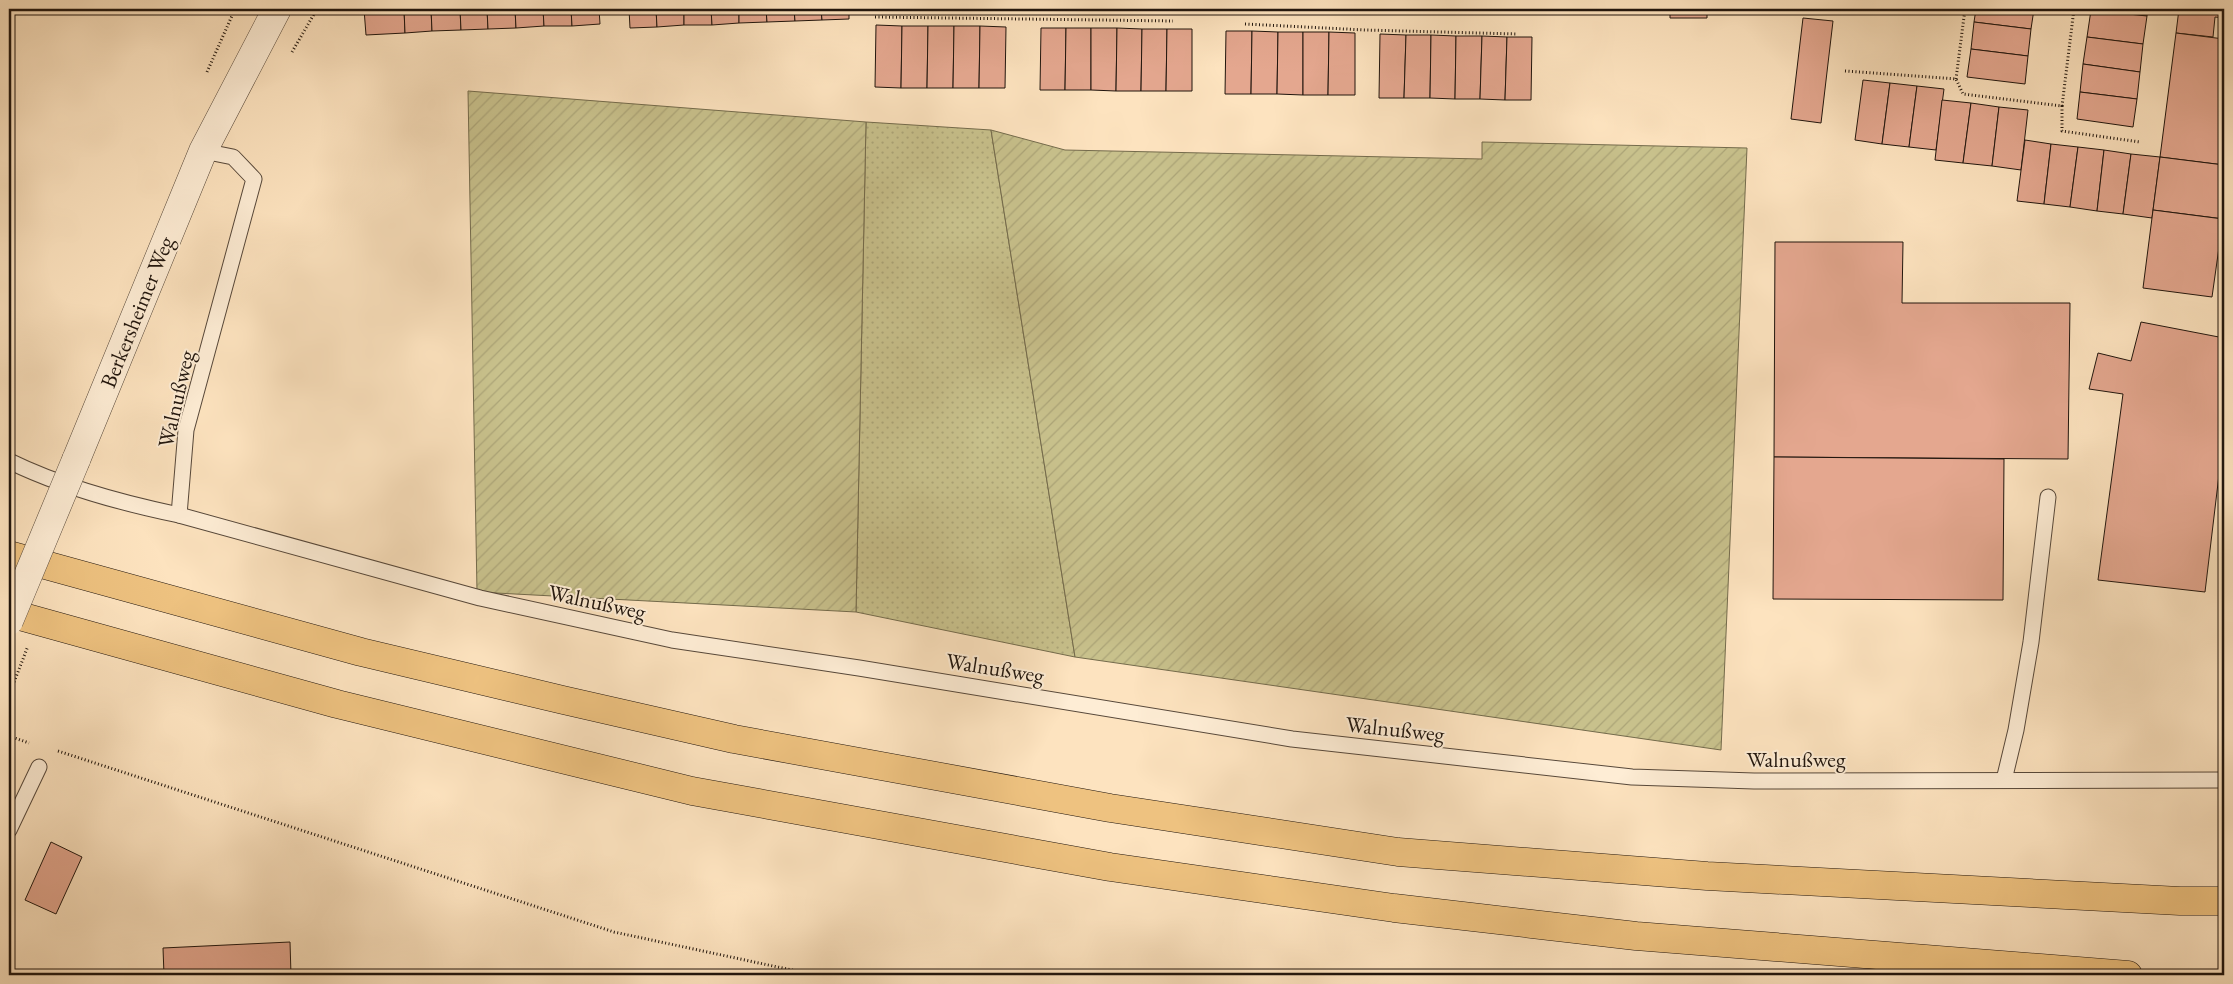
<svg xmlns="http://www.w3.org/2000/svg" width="2233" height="984" font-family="'EB Garamond',serif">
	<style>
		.grass { fill: url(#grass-dots); stroke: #746b4c }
		.garden { fill: url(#garden-furrows); stroke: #746b4c }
		.building { fill: #e4a78f; stroke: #20150d }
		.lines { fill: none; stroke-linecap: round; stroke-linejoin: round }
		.service-casing { stroke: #57483a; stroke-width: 17 }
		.tertiary-casing { stroke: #57483a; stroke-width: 29 }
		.motorway-casing { stroke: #20150d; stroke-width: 29 }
		.path { stroke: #20150d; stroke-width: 3; stroke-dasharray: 1 2.5; stroke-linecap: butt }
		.service { stroke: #feedd5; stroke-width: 15 }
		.tertiary { stroke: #feedd5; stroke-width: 28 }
		.motorway { stroke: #eec280; stroke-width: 28 }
		.tertiary-bridge-casing { stroke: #57483a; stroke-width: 29; stroke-linecap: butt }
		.path-bridge { stroke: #20150d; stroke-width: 3; stroke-dasharray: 1 2.5; stroke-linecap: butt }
		.tertiary-bridge { stroke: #feedd5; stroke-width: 28 }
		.labels { text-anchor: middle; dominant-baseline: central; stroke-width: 4; stroke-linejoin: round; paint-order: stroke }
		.street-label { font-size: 22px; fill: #20150d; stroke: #feedd5 }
	</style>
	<defs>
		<pattern id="grass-dots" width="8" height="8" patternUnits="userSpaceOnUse" patternTransform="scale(1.25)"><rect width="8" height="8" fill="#c8c18c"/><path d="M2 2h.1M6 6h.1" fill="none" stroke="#aca578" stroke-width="1.8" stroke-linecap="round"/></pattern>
		<pattern id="garden-furrows" width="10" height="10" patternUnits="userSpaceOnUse" patternTransform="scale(1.25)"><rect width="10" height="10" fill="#c8c18c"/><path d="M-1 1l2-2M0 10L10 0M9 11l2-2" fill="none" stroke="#aca578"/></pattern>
	</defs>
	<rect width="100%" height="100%" fill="#fde3bf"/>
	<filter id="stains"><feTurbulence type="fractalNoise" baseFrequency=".004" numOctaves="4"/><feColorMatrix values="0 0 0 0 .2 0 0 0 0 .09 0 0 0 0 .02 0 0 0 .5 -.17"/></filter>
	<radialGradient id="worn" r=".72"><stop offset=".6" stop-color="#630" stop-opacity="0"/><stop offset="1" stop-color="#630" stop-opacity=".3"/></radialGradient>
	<path class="grass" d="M866 122 991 130 1075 657 856 612Z"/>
	<g class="garden">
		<path d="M468 91 866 122 856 612 477 592Z"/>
		<path d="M991 130 1065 150 1482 159V142L1747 148 1721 750 1075 657Z"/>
	</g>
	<g class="building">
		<path d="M364 9H404L405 33 366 35Z"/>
		<path d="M404 9H431L432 31 405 33Z"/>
		<path d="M431 9H460L461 30 432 31Z"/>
		<path d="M460 9H487L488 29 461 30Z"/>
		<path d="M487 9H515L516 28 488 29Z"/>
		<path d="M515 9H543L544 26 516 28Z"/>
		<path d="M543 9H571L572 26H544Z"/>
		<path d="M571 9H599L600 24 572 26Z"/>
		<path d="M629 9H656L657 27 630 28Z"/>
		<path d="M656 9H684V25L657 27Z"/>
		<path d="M684 9H711L712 25H684Z"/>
		<path d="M711 9H739V23L712 25Z"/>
		<path d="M739 9H766L767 22 739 23Z"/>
		<path d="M766 9H794L795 21 767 22Z"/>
		<path d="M794 9H821L822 20 795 21Z"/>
		<path d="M821 9H849V19L822 20Z"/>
		<path d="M1607 9H1707V18H1670V11L1607 12Z"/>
		<path d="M1976 9H2034L2031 29 1974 22Z"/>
		<path d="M2091 9H2148L2147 16Z"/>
		<path d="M2179 9H2224V18L2215 17 2213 37 2176 33Z"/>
		<path d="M2091 10 2147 16 2143 44 2087 37Z"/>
		<path d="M1803 18 1833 21 1821 123 1791 119Z"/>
		<path d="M1974 22 2031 29 2028 56 1971 49Z"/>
		<path d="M876 25 902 26 901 88 875 87Z"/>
		<path d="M902 26H928L927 88H901Z"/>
		<path d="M928 26H954L953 88H927Z"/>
		<path d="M954 26H980L979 88H953Z"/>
		<path d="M980 26 1006 27 1005 88H979Z"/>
		<path d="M1041 28H1066L1065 90H1040Z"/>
		<path d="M1066 28H1091V90H1065Z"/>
		<path d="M1091 28H1117L1116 91 1091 90Z"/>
		<path d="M1117 28 1142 29 1141 91H1116Z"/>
		<path d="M1142 29H1167L1166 91H1141Z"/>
		<path d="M1167 29H1192V91H1166Z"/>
		<path d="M1226 31H1252L1251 94H1225Z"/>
		<path d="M1252 31 1278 32 1277 94H1251Z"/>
		<path d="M1278 32H1303V95L1277 94Z"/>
		<path d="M1303 32H1329L1328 95H1303Z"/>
		<path d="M1329 32 1355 33V95H1328Z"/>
		<path d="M2176 33 2224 39V165L2160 157Z"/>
		<path d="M1380 34 1406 35 1404 98H1379Z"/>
		<path d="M1406 35H1431L1430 98H1404Z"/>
		<path d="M1431 35 1456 36 1455 99 1430 98Z"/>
		<path d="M1456 36H1482L1480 99H1455Z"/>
		<path d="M1482 36 1507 37 1505 100 1480 99Z"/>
		<path d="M1507 37H1532L1531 100H1505Z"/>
		<path d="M2087 37 2143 44 2140 72 2083 64Z"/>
		<path d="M1971 49 2028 56 2025 84 1967 77Z"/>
		<path d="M2083 64 2140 72 2137 99 2080 92Z"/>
		<path d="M1863 80 1890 83 1882 144 1855 140Z"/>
		<path d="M1890 83 1917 86 1909 147 1882 144Z"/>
		<path d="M1917 86 1944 89 1936 150 1909 147Z"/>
		<path d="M2080 92 2137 99 2133 127 2077 119Z"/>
		<path d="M1942 100 1971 103 1963 163 1935 160Z"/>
		<path d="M1971 103 1999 107 1992 166 1963 163Z"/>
		<path d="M1999 107 2028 110 2021 170 1992 166Z"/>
		<path d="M2025 140 2051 144 2044 204 2017 201Z"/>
		<path d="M2051 144 2078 147 2070 207 2044 204Z"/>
		<path d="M2078 147 2104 150 2097 211 2070 207Z"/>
		<path d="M2104 150 2131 154 2123 214 2097 211Z"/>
		<path d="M2131 154 2160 157 2152 218 2123 214Z"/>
		<path d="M2160 157 2224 165V219L2153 210Z"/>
		<path d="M2153 210 2223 219 2212 297 2143 288Z"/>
		<path d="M1775 242H1903L1902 303H2070L2068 459 1774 457Z"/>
		<path d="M2141 322 2224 338V433L2205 592 2098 580 2123 394 2089 389 2098 353 2131 361Z"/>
		<path d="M1774 457 2004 459 2003 600 1773 599Z"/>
		<path d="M51 842 82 857 56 914 25 900Z"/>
		<path d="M290 942 291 975H164L163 948Z"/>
	</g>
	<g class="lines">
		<g class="service-casing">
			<g id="service">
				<path d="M203 151 233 157 254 179 186 430 179 515 480 598 672 640 859 668 1292 739 1632 777 1754 781 2224 780"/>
				<path d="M9 461C62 487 121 503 179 515"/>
				<path d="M2004 780 2016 730 2031 642 2048 497"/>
				<path d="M9 830 39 767"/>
			</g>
		</g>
		<g class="tertiary-casing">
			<path id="tertiary" d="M76 460 203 151 277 9"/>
		</g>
		<g class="motorway-casing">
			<g id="motorway">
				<path d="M9 555 361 652 563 700 734 739 1110 808 1398 852 1707 876 2180 901H2224"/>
				<path d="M9 613 337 704 692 791 1110 867 1394 908 1636 936 2128 975"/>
			</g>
		</g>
		<g class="path">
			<path d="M875 17 1173 21"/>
			<path d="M1245 24 1365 30 1517 34"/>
			<path d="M292 52 317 9"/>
			<path d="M1845 71 1956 79 1963 94 2062 106V131L2140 142"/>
			<path d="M207 72 235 9"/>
			<path d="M1956 79 1965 9"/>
			<path d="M2062 106 2074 9"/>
			<path d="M9 736 29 743"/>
			<path d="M58 751 614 932 815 975"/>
		</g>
		<use href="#service" class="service"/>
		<use href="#tertiary" class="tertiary"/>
		<use href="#motorway" class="motorway"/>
		<g class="tertiary-bridge-casing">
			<path id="tertiary-bridge" d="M9 621 76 460"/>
		</g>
		<path class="path-bridge" d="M9 695 28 646"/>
		<use href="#tertiary-bridge" class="tertiary-bridge"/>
	</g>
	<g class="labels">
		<g class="street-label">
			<text transform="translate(137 312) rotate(-68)">Berkersheimer Weg</text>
			<text transform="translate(176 399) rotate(-77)">Walnußweg</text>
			<text transform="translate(597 602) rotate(12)">Walnußweg</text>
			<text transform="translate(995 668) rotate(9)">Walnußweg</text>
			<text transform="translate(1395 729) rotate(6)">Walnußweg</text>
			<text x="1796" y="759">Walnußweg</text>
		</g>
	</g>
	<rect width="2233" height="984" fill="none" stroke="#fde3bf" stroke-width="30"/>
	<rect x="10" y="10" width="2213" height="964" fill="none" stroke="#20150d" stroke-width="2.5"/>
	<rect x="15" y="15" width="2203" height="954" fill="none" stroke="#20150d"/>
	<rect width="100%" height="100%" filter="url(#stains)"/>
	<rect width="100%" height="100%" fill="url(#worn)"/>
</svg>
